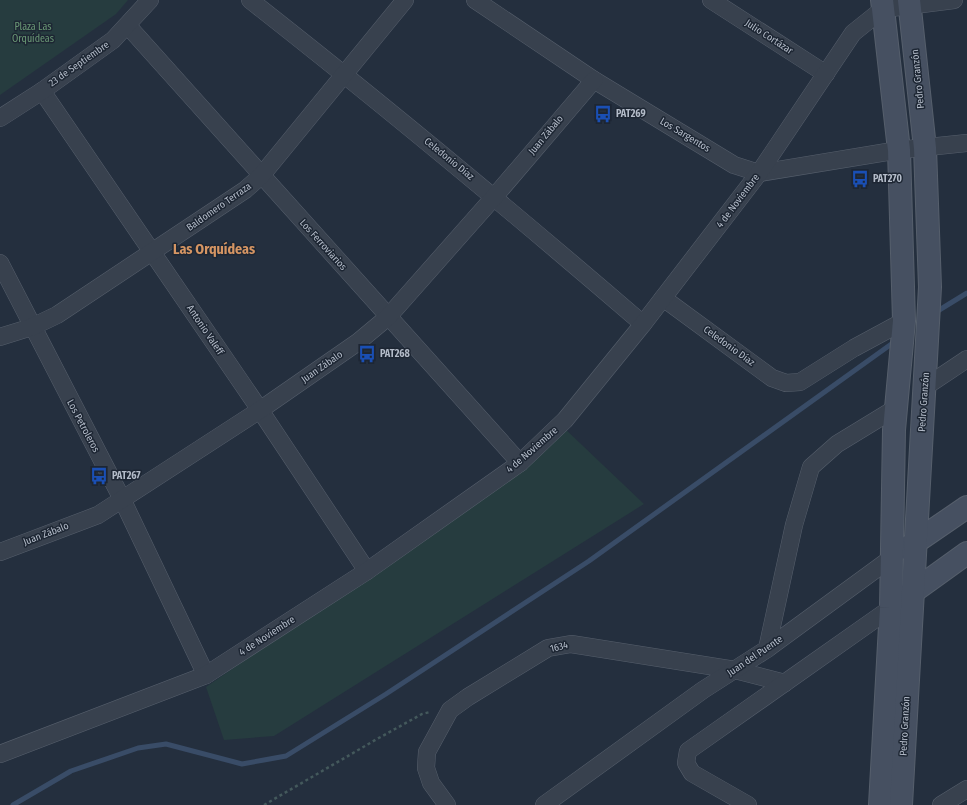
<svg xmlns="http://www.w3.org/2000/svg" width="967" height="805" font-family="'Fira Sans Condensed',sans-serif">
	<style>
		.green { fill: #263c3f }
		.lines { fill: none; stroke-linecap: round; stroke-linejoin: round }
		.stream { stroke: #394c67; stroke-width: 5 }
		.street-casing { stroke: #565f6c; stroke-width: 18 }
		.secondary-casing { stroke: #565f6c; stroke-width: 24 }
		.path { stroke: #44595c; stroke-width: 2.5; stroke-dasharray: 3 3; stroke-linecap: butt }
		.street { stroke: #38414e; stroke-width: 17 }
		.secondary { stroke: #465061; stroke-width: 22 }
		.labels { text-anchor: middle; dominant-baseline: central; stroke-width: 3; stroke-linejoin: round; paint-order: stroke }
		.park-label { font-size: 10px; fill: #6b9a76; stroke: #1d2633 }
		.street-label { font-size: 10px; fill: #b4bcc9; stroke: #1d2633 }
		.poi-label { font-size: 10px; font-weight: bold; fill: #b4bcc9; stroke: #1d2633; text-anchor: start }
		.district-label { font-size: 14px; font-weight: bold; fill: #d59563; stroke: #1d2633 }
	</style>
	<rect width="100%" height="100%" fill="#242f3e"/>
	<g class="green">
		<path d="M0 0H128L116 14 0 95Z"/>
		<path d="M562 426 644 504 274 736 224 740 206 687 522 469Z"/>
	</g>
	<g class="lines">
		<g class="stream">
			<path d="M936 312 967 293"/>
			<path d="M13 805 71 771 138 748 166 744 242 764 286 756 386 694 589 561 897 340"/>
		</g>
		<g class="street-casing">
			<g id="street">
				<path d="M250 0C384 105 514 213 643 324"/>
				<path d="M475 0 594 80 734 165 759 173 899 150 967 143"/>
				<path d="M711 0 826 74"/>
				<path d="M128 26 520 463"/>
				<path d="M42 91 260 410 367 571"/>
				<path d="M0 118 42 91 113 40 150 0"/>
				<path d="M0 263 122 499 206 675"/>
				<path d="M663 298 772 378 786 383 800 382 854 348 904 321"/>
				<path d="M0 337 32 327 57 315 245 190 261 176 405 0"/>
				<path d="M925 387 967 359"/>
				<path d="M0 552 98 515 260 410 358 342 388 317 495 196 594 80"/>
				<path d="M767 649 794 525 811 467 837 444 896 408"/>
				<path d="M0 754 206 675 367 571 520 463 565 420 643 324 759 173 853 33 883 9 954 0"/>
				<path d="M447 805 431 783 426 768 427 752 450 710 468 697 548 648 571 644 735 670 785 683"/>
				<path d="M544 805 703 690 767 649 890 559"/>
				<path d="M748 805 692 773 686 763 688 751 891 608"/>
				<path d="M941 805 967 789"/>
			</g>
		</g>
		<g class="secondary-casing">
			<g id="secondary">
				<path d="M907 548 967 507"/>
				<path d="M903 599 967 553"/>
				<path d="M880 805 891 608 894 430 904 321 899 150 882 0"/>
				<path d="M901 805 930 287 925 148 909 0"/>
			</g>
		</g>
		<path class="path" d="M264 805 377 739 422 714 430 712"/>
		<use href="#street" class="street"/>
		<use href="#secondary" class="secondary"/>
	</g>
	<defs>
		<g id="bus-bare" transform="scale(1.38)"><path d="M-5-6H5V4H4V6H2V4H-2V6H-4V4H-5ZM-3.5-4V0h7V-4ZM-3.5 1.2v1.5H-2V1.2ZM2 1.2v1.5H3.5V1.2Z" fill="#1a4fb4" stroke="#1d2633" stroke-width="2.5" paint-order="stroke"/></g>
	</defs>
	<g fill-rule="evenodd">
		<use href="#bus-bare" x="603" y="114"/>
		<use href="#bus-bare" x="860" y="179"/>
		<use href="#bus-bare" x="367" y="354"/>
		<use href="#bus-bare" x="99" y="476"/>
	</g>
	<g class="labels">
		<g class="park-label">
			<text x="33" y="27">Plaza Las<tspan x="33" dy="12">Orquídeas</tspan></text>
		</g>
		<g class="street-label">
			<text transform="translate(769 37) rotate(33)">Julio Cortázar</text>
			<text transform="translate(79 64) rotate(-35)">23 de Septiembre</text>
			<text transform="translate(918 79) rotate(-96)">Pedro Granzón</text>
			<text transform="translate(546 135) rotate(-50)">Juan Zábalo</text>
			<text transform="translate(685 135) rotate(31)">Los Sargentos</text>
			<text transform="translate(449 159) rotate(39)">Celedonio Díaz</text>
			<text transform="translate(738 201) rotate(-53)">4 de Noviembre</text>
			<text transform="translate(219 207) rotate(-35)">Baldomero Terraza</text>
			<text transform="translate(323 245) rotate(48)">Los Ferroviarios</text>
			<text transform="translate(205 330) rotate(56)">Antonio Valeff</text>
			<text transform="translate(729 346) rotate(36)">Celedonio Díaz</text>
			<text transform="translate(322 367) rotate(-35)">Juan Zábalo</text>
			<text transform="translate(924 402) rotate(-86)">Pedro Granzón</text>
			<text transform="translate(83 426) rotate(62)">Los Petroleros</text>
			<text transform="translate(532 450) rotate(-41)">4 de Noviembre</text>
			<text transform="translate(46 534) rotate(-21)">Juan Zábalo</text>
			<text transform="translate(267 636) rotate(-33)">4 de Noviembre</text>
			<text transform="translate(559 647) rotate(-14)">1634</text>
			<text transform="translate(755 656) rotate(-34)">Juan del Puente</text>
			<text transform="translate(905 726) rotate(-87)">Pedro Granzón</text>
		</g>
		<g class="poi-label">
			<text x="616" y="114">PAT269</text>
			<text x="873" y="179">PAT270</text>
			<text x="380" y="354">PAT268</text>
			<text x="112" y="476">PAT267</text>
		</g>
		<g class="district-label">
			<text x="214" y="249">Las Orquídeas</text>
		</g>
	</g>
</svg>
